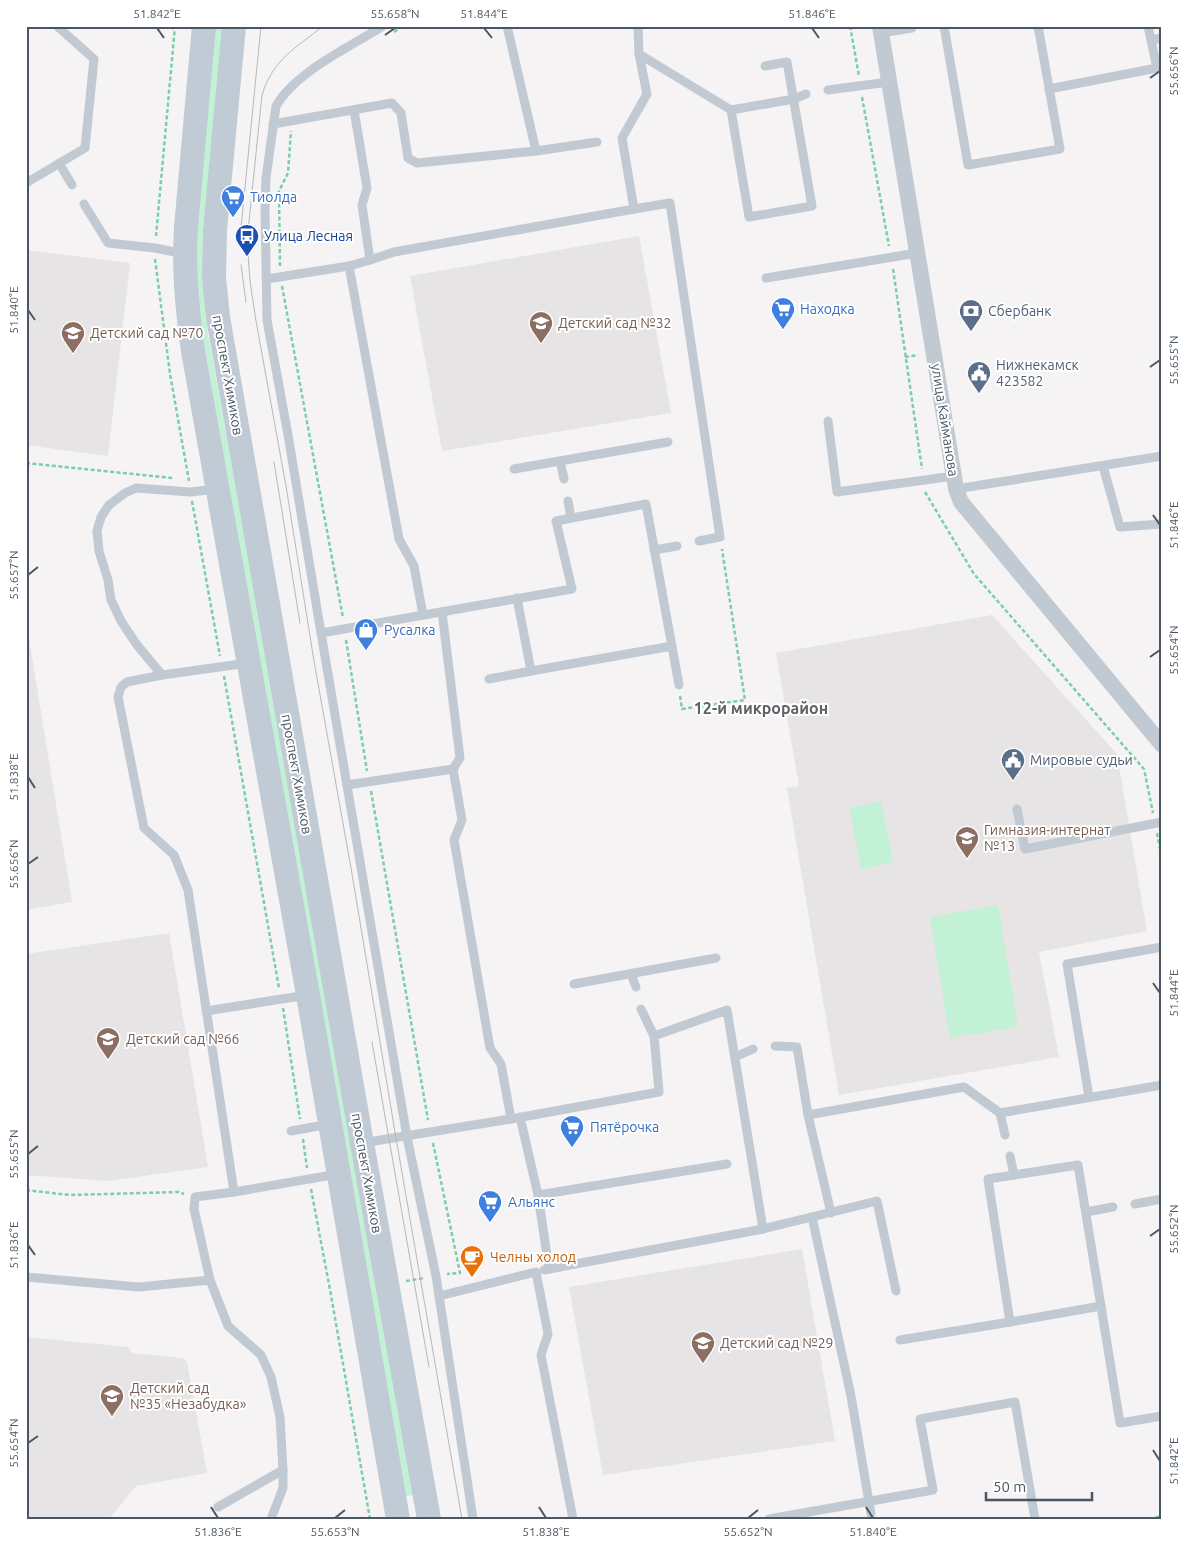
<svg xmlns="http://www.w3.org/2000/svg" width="1188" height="1545" font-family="Ubuntu,sans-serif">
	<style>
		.education { fill: #e6e4e5 }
		.green { fill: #c3f1d5 }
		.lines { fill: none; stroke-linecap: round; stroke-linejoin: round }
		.path { stroke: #7ad0a6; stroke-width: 2.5; stroke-dasharray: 4 2.5; stroke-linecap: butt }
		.service { stroke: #c1cad2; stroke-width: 9 }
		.minor { stroke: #c1cad2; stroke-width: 16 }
		.secondary { stroke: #c1cbd6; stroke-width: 24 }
		.tram { stroke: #b5b8bd; stroke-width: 1 }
		.ticks { fill: none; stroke: #4a5661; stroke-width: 2 }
		.labels { text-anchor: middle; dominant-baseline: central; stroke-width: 4; stroke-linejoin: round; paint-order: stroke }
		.shop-label { font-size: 14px; fill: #366cbe; stroke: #fff; text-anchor: start }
		.transit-label { font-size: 14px; fill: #164399; stroke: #fff; text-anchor: start }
		.service-label { font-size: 14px; fill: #4e5e75; stroke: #fff; text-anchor: start }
		.education-label { font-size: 14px; fill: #785e54; stroke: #fff; text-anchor: start }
		.street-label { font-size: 14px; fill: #4a5661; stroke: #fff }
		.food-label { font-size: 14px; fill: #c56008; stroke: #fff; text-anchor: start }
		.quarter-label { font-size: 16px; font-weight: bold; fill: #5f6368; stroke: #fff }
		.neatline { fill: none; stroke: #4a5661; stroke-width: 2 }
		.ticks-label { font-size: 12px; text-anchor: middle; fill: #4a5661 }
	</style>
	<rect width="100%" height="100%" fill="#f5f3f3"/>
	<g class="education">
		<path d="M639 236 671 413 442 451 410 276Z"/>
		<path d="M26 250 130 263 108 456 26 445Z"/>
		<path d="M992 615 1117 754 1147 931 1039 952 1059 1057 839 1095 787 788 799 786 776 653Z"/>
		<path d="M26 620 72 902 26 910Z"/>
		<path d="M169 933 208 1167 108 1181 26 1175V954Z"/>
		<path d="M802 1249 835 1441 603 1475 569 1287Z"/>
		<path d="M26 1337 128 1347 132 1353 183 1358 187 1362 207 1473 136 1486 109 1519H26Z"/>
	</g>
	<g class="green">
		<path d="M215 26H223L203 228C202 264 204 298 208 334L317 940 414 1495 406 1496 195 293 197 228Z"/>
		<path d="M881 801 893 862 861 869 849 808Z"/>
		<path d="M998 905 1018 1027 950 1038 930 917Z"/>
	</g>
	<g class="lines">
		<g class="path">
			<path d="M171 26 175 30"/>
			<path d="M850 26 859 76"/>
			<path d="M394 32 403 26"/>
			<path d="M862 97 889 246"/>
			<path d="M156 236 175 26"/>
			<path d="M155 259 170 374 189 481"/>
			<path d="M280 266 279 191 288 173 291 131"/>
			<path d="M893 269 922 469"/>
			<path d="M282 286 343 618"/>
			<path d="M905 357 918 355"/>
			<path d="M26 463 172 478"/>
			<path d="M925 492 974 574 1144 769 1153 813"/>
			<path d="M192 501 220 656"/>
			<path d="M346 640 367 771"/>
			<path d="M224 676 279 988"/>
			<path d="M680 696 682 709 745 700 722 549"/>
			<path d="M371 791 428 1120"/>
			<path d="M1157 833 1162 859"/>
			<path d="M283 1008 300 1119"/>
			<path d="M303 1139 307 1168"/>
			<path d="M433 1143 460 1273 447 1274"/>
			<path d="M311 1189 331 1295 370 1519"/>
			<path d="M26 1190 70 1195 179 1192 184 1194"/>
			<path d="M406 1281 425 1278"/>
			<path d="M1149 1519 1162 1516"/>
		</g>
		<g class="service">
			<path d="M383 26C350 47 295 72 276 106L266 178 265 209 267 320 288 435 321 633 407 1137 436 1276 473 1519"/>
			<path d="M507 26 536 151"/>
			<path d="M944 26 968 165 1060 149 1038 26"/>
			<path d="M881 33 912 28"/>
			<path d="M1151 40 1162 38"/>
			<path d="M639 54 731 110 794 99 806 94"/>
			<path d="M1049 89 1157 68 1148 26"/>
			<path d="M828 90 889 82"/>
			<path d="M354 110 367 188 362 205 370 260 394 252 634 209 622 138 647 94 639 54 638 26"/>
			<path d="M731 110 749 217 812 206 787 62 765 66"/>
			<path d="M273 124 392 103 401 113 408 158 417 163 536 151 597 142"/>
			<path d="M59 163 72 185"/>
			<path d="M26 183 85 148 94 59 57 26"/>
			<path d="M84 204 108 243 155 248 184 254"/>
			<path d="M634 209 670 203 720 537 699 541"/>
			<path d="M349 266 370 260"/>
			<path d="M766 278 917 253"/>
			<path d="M267 279 349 266 399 539 414 566 423 615"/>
			<path d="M828 421 837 492 954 476"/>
			<path d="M560 461 564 479"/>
			<path d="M1103 466 1120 527 1162 524"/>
			<path d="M514 469 668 442"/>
			<path d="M216 489 190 492 136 488 125 493 109 505 101 517 97 531 99 551 108 580 111 600 121 621 137 645 162 675 248 663"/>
			<path d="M956 489 1162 456"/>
			<path d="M568 501 571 518"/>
			<path d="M654 550 677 546"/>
			<path d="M517 598 531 671 672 646"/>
			<path d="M321 633 572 589 556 521 646 504 679 685"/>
			<path d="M162 675 127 682 121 687 118 697 144 828 174 855 188 890 234 1192 338 1174"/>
			<path d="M489 679 531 671"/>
			<path d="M347 785 453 769"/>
			<path d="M1017 809 1025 849 1162 822"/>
			<path d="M631 974 636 987"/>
			<path d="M574 984 716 958"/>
			<path d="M641 1009 654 1036"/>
			<path d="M206 1011 307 995"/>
			<path d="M775 1046 797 1047 808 1115 831 1213"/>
			<path d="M735 1057 753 1049"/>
			<path d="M1089 1097 1067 964 1162 947"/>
			<path d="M1000 1113 1005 1135"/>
			<path d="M808 1115 964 1087 1000 1113 1162 1085"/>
			<path d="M520 1117 538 1195 549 1269 544 1270"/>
			<path d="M511 1119 659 1092 654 1036 727 1010 763 1229 877 1201 896 1291"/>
			<path d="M291 1131 330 1124"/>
			<path d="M362 1143 511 1119 501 1064 490 1048 454 840 462 820 453 769 460 758 442 612"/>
			<path d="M1010 1156 1014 1175"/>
			<path d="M538 1195 727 1164"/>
			<path d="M1135 1204 1162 1199"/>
			<path d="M1086 1212 1113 1207"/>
			<path d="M812 1217 851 1396 871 1514"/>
			<path d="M549 1269 763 1229"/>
			<path d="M26 1277 139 1287 210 1280"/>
			<path d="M439 1296 536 1272 548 1334 541 1355 573 1519"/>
			<path d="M1010 1322 1101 1306"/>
			<path d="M900 1340 1010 1322 988 1179 1078 1165 1120 1423 1162 1416"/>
			<path d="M218 1507 283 1470 280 1417 271 1377 261 1355 228 1326 210 1280 194 1209 195 1197 234 1192"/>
			<path d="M271 1519 283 1488V1470"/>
			<path d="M769 1519 933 1490 920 1419 1015 1402 1035 1519"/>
		</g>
		<path class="minor" d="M880 26 956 489 961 502 1162 745"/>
		<g class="secondary">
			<path d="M204 26 186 227C183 269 187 309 193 351L308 995 398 1519"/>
			<path d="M234 26 215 230 214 277 218 317 362 1143 429 1519"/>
		</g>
		<g class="tram">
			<path d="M323 26C296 48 273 59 262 95L247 241 250 281 256 321 286 486 314 661 351 868 396 1138 462 1519"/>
			<path d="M240 238 261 26"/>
			<path d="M241 265 246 302"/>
			<path d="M274 462 300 623"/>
			<path d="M372 1042 429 1367"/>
		</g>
	</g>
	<path class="ticks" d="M157 28 164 38M484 28 492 38M812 28 819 38M385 35 395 28M1150 78 1160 71M28 310 35 320M1150 367 1160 360M1153 515 1160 525M28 575 38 567M1150 657 1160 650M28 777 35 788M28 864 38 857M1153 983 1160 993M28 1154 38 1146M1150 1236 1160 1229M28 1245 35 1255M28 1443 38 1436M1153 1450 1160 1461M211 1507 218 1518M539 1507 546 1518M866 1507 873 1518M335 1518 345 1510M748 1518 758 1510"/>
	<defs>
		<g id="supermarket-pin" transform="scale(1.25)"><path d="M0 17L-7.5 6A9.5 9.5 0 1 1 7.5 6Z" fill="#3f7fe0" stroke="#fff"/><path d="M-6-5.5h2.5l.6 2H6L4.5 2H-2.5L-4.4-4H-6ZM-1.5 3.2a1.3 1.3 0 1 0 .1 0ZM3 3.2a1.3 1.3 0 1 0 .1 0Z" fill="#fff"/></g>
		<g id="bus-pin" transform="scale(1.25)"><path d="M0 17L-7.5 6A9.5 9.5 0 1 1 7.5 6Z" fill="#1a4fb4" stroke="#fff"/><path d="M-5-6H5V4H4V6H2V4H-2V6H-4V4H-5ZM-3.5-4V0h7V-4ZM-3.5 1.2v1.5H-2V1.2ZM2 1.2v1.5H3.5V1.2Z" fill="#fff"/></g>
		<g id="bank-pin" transform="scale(1.25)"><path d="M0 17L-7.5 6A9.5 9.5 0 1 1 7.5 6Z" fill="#5c6f8a" stroke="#fff"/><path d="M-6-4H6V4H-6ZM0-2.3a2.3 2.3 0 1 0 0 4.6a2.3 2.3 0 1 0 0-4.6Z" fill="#fff"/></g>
		<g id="school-pin" transform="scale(1.25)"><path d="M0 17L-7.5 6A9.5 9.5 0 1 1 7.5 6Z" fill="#8d6e63" stroke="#fff"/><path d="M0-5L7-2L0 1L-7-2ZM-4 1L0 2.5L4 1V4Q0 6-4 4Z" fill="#fff"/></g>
		<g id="civic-pin" transform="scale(1.25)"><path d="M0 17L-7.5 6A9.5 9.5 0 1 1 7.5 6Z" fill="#5c6f8a" stroke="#fff"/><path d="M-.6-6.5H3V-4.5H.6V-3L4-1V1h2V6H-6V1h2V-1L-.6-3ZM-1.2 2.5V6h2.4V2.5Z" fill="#fff"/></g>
		<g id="shop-pin" transform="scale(1.25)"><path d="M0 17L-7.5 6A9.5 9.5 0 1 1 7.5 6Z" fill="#3f7fe0" stroke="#fff"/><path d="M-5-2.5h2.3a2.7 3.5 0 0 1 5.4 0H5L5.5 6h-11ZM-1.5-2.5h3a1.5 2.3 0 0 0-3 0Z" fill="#fff"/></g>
		<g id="cafe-pin" transform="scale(1.25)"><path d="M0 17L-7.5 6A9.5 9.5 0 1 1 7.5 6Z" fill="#e8710a" stroke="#fff"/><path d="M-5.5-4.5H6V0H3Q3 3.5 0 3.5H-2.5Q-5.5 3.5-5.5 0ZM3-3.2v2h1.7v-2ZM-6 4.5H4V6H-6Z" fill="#fff"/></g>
	</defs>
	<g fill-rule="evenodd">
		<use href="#supermarket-pin" x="233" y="197"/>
		<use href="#bus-pin" x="247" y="236"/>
		<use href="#supermarket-pin" x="783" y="309"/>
		<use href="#bank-pin" x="971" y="311"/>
		<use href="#school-pin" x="541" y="323"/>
		<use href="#school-pin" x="73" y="333"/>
		<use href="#civic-pin" x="979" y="373"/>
		<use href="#shop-pin" x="366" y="630"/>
		<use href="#civic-pin" x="1013" y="760"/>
		<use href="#school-pin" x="967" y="838"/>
		<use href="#school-pin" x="108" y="1039"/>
		<use href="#supermarket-pin" x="572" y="1127"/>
		<use href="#supermarket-pin" x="490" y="1202"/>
		<use href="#cafe-pin" x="472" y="1257"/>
		<use href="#school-pin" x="703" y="1343"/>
		<use href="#school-pin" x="112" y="1396"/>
	</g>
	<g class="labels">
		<g class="shop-label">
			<text x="250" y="197">Тиолда</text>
			<text x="800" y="309">Находка</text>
			<text x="384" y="630">Русалка</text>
			<text x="590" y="1127">Пятёрочка</text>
			<text x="508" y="1202">Альянс</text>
		</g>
		<g class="transit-label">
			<text x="264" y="236">Улица Лесная</text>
		</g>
		<g class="service-label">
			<text x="988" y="311">Сбербанк</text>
			<text x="996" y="365">Нижнекамск<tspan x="996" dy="16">423582</tspan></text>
			<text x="1030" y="760">Мировые судьи</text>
		</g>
		<g class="education-label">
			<text x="558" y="323">Детский сад №32</text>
			<text x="90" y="333">Детский сад №70</text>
			<text x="984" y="830">Гимназия-интернат<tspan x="984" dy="16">№13</tspan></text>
			<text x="126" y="1039">Детский сад №66</text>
			<text x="720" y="1343">Детский сад №29</text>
			<text x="130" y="1388">Детский сад<tspan x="130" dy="16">№35 «Незабудка»</tspan></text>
		</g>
		<g class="street-label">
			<text transform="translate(228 375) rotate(80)">проспект Химиков</text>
			<text transform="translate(945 420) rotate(81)">улица Кайманова</text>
			<text transform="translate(297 774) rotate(80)">проспект Химиков</text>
			<text transform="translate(367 1173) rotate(80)">проспект Химиков</text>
		</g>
		<g class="food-label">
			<text x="490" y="1257">Челны холод</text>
		</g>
		<g class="quarter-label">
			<text x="761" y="708">12-й микрорайон</text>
		</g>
	</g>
	<rect width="1188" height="1545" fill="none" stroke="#ffffff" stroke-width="55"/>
	<path d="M986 1492v8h106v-8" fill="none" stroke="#4a5661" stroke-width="2.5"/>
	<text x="993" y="1492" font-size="15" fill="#4a5661" stroke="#ffffff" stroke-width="4" paint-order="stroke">50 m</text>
	<rect x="28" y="28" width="1132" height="1490" class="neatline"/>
	<g class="ticks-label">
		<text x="157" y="18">51.842°E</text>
		<text x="395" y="18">55.658°N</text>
		<text x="484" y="18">51.844°E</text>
		<text x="812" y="18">51.846°E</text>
		<text transform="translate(1174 71) rotate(-90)" y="4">55.656°N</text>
		<text transform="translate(14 310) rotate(-90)" y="4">51.840°E</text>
		<text transform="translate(1174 360) rotate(-90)" y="4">55.655°N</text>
		<text transform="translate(1174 525) rotate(-90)" y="4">51.846°E</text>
		<text transform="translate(14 575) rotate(-90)" y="4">55.657°N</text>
		<text transform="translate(1174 650) rotate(-90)" y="4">55.654°N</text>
		<text transform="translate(14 777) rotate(-90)" y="4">51.838°E</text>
		<text transform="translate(14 864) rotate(-90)" y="4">55.656°N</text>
		<text transform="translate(1174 993) rotate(-90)" y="4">51.844°E</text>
		<text transform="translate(14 1154) rotate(-90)" y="4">55.655°N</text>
		<text transform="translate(1174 1229) rotate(-90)" y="4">55.652°N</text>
		<text transform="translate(14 1245) rotate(-90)" y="4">51.836°E</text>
		<text transform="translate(14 1443) rotate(-90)" y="4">55.654°N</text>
		<text transform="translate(1174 1461) rotate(-90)" y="4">51.842°E</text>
		<text x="218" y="1536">51.836°E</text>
		<text x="335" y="1536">55.653°N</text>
		<text x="546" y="1536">51.838°E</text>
		<text x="748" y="1536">55.652°N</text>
		<text x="873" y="1536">51.840°E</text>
	</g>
</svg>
